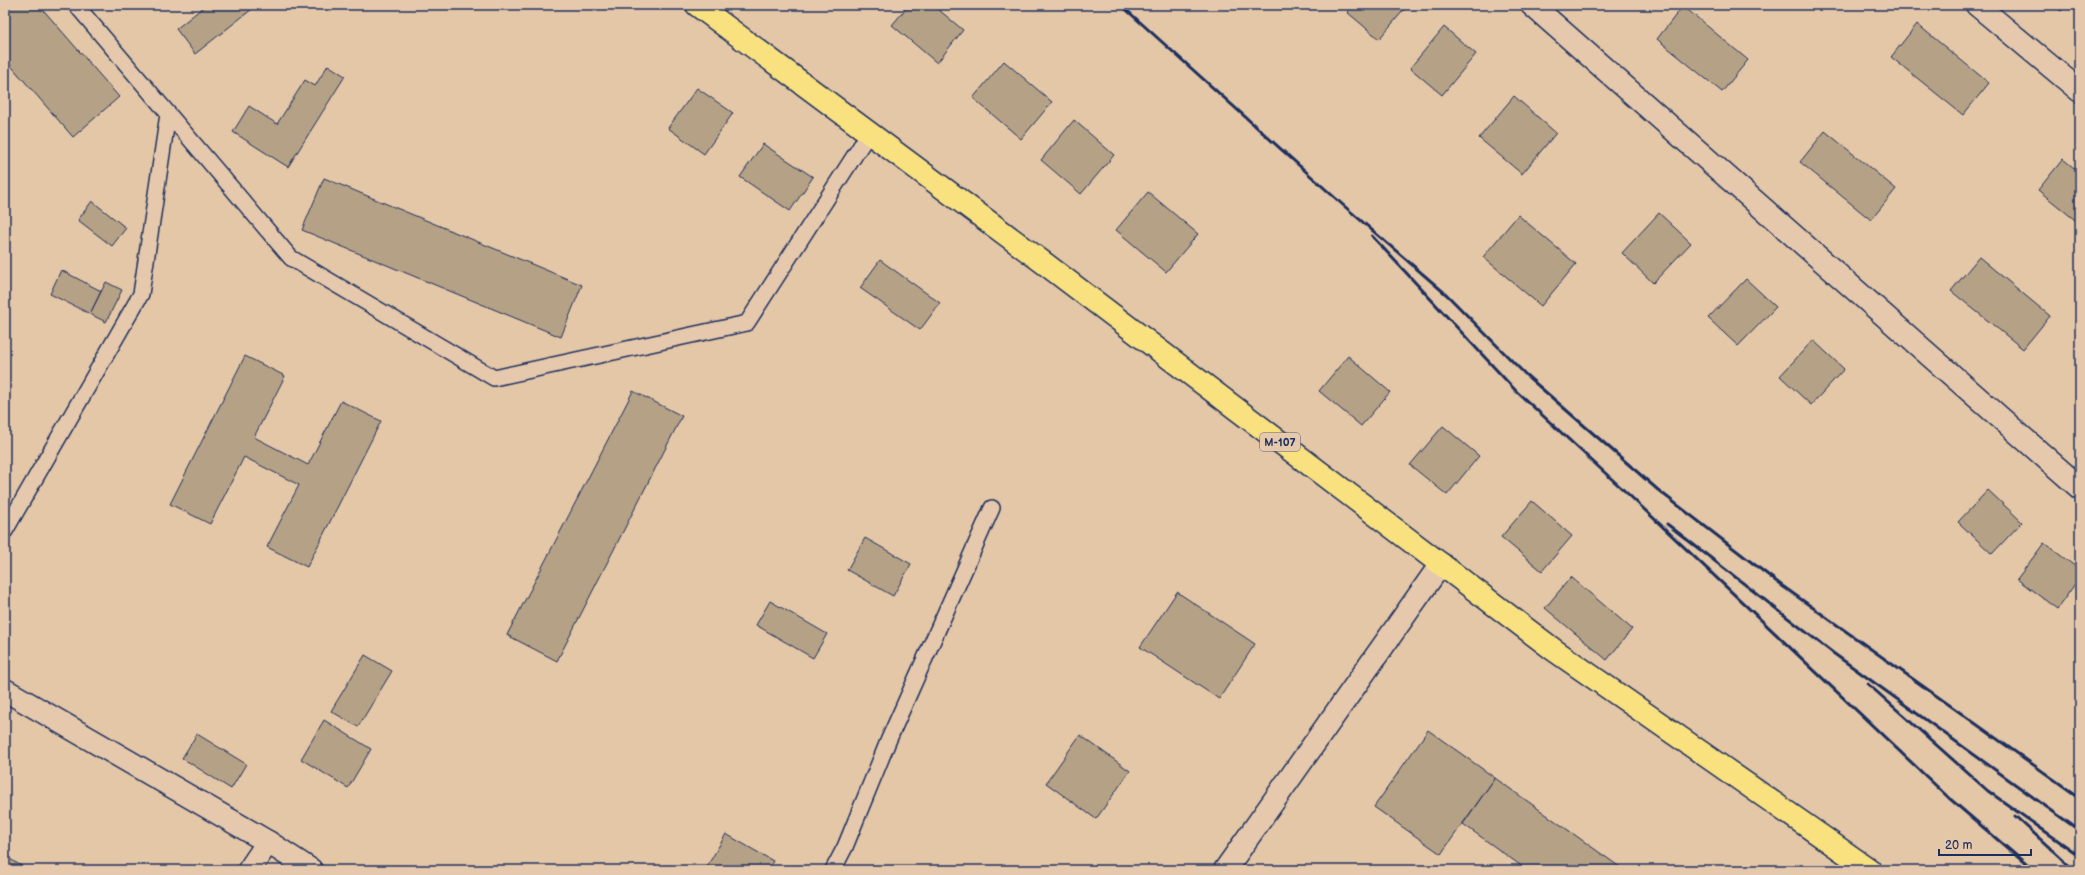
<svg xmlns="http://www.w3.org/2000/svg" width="2085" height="875" font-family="'Balsamiq Sans',sans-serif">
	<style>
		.building { fill: #b5a185; stroke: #1b2f5e }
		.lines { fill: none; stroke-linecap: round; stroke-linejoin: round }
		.service-casing { stroke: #1b2f5e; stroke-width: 18 }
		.minor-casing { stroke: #1b2f5e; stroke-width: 25 }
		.primary-casing { stroke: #1b2f5e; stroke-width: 25 }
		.service { stroke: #e6c9ad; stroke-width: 15 }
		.minor { stroke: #e6c9ad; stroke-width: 22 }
		.primary { stroke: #fae180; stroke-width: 22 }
		.rail { stroke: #1b2f5e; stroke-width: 3 }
		.labels { text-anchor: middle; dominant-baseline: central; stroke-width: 3; stroke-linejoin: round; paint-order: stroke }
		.shield { fill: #e6c9ad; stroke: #585d76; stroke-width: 1 }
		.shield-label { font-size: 11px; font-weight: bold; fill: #1b2f5e }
	</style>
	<rect width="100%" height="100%" fill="#e4c7a7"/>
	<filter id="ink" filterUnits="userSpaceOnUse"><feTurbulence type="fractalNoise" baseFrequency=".025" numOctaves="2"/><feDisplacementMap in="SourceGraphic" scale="8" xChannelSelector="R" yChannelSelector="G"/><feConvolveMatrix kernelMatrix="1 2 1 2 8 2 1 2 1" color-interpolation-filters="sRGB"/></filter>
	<g filter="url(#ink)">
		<g class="building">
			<path d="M5 5H39L119 97 73 137 5 59Z"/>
			<path d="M206 5H249L252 9 195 54 176 29Z"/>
			<path d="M909 5H933L963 30 937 63 892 25Z"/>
			<path d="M1353 5H1408L1379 39 1347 12Z"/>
			<path d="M2053 5H2066L2061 11Z"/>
			<path d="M1683 6 1748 60 1722 92 1657 39Z"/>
			<path d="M1917 24 1989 83 1963 115 1891 57Z"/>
			<path d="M1444 27 1476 54 1442 95 1410 68Z"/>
			<path d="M1004 61 1052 102 1021 139 973 98Z"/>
			<path d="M328 65 345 76 288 167 233 132 249 106 277 124 305 80 315 86Z"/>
			<path d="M697 88 733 113 704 154 668 128Z"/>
			<path d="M1514 96 1556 133 1522 174 1479 138Z"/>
			<path d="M1074 120 1114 155 1081 194 1041 160Z"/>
			<path d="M1825 131 1896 189 1871 220 1800 162Z"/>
			<path d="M763 144 813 177 790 211 740 177Z"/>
			<path d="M2063 159 2080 173V224L2038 190Z"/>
			<path d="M324 178 582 285 561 337 302 230Z"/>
			<path d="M1148 192 1198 234 1166 272 1116 230Z"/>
			<path d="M92 201 126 228 112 246 78 220Z"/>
			<path d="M1659 213 1691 243 1653 283 1622 253Z"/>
			<path d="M1518 215 1576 264 1541 306 1483 257Z"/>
			<path d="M1979 257 2050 316 2023 349 1951 291Z"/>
			<path d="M880 260 940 303 920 330 860 288Z"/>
			<path d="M61 270 101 291 90 314 50 294Z"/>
			<path d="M1746 279 1776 307 1738 346 1708 318Z"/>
			<path d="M106 282 122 290 106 322 90 314Z"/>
			<path d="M1813 340 1844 369 1811 405 1780 376Z"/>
			<path d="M245 356 285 376 254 437 308 465 341 401 381 421 307 567 267 547 299 485 244 457 210 524 170 504Z"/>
			<path d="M1348 356 1390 392 1361 426 1319 391Z"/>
			<path d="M633 391 682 416 557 661 507 635Z"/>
			<path d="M1443 426 1479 456 1447 495 1410 465Z"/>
			<path d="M1988 490 2022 522 1992 554 1958 522Z"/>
			<path d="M1532 501 1572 536 1542 571 1501 537Z"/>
			<path d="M865 538 911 564 893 596 847 570Z"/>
			<path d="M2044 543 2080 570V577L2057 609 2017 579Z"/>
			<path d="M1571 577 1632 629 1607 660 1545 608Z"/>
			<path d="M1177 592 1255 644 1219 699 1140 647Z"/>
			<path d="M770 601 827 634 813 658 756 625Z"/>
			<path d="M365 655 392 671 358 727 331 711Z"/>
			<path d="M324 720 371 749 348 788 301 759Z"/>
			<path d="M1428 730 1495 778 1441 854 1374 807Z"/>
			<path d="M197 734 246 764 231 789 182 758Z"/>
			<path d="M1080 735 1130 771 1096 819 1046 783Z"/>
			<path d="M1495 778 1624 870H1527L1463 824Z"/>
			<path d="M726 834 773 861 768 870H705Z"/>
			<path d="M5 856 28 870H5Z"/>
		</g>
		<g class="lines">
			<g class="service-casing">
				<g id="service">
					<path d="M76 5 291 258 494 378 747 323 869 133"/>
					<path d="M5 531 141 294 168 114"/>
					<path d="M833 870 845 847 889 739 992 508"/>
				</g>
			</g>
			<g class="minor-casing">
				<g id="minor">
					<path d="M1532 5 2080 488"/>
					<path d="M1977 5 2080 91"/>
					<path d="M5 690 268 842 311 870"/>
					<path d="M249 870 268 842"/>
					<path d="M1225 870 1441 564"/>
				</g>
			</g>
			<g class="primary-casing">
				<path id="primary" d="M697 5 1044 263 1554 650 1870 870"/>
			</g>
			<use href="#service" class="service"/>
			<use href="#minor" class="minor"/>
			<use href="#primary" class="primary"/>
			<g class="rail">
				<path d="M1121 5 1343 205 1447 295 1526 375 1658 490 1781 585 2080 798"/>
				<path d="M1372 236 1517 392 1628 494 1949 798 2033 870"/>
				<path d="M1667 524 1833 653 2080 831"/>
				<path d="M1868 684 1988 791 2080 856"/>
				<path d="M2015 816 2074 870"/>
			</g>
		</g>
	</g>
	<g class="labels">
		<rect class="shield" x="1260" y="433" width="40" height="18" rx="3"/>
		<g class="shield-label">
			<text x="1280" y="442">М-107</text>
		</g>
	</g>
	<rect width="2085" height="875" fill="none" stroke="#e6c9ad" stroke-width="20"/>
	<rect x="10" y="10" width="2065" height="855" fill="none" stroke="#1b2f5e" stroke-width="1.5" filter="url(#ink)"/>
	<path d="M1939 849v6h92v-6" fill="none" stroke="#1b2f5e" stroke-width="2"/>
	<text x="1945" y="849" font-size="12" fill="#1b2f5e" stroke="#e6c9ad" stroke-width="3" paint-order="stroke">20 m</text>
</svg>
